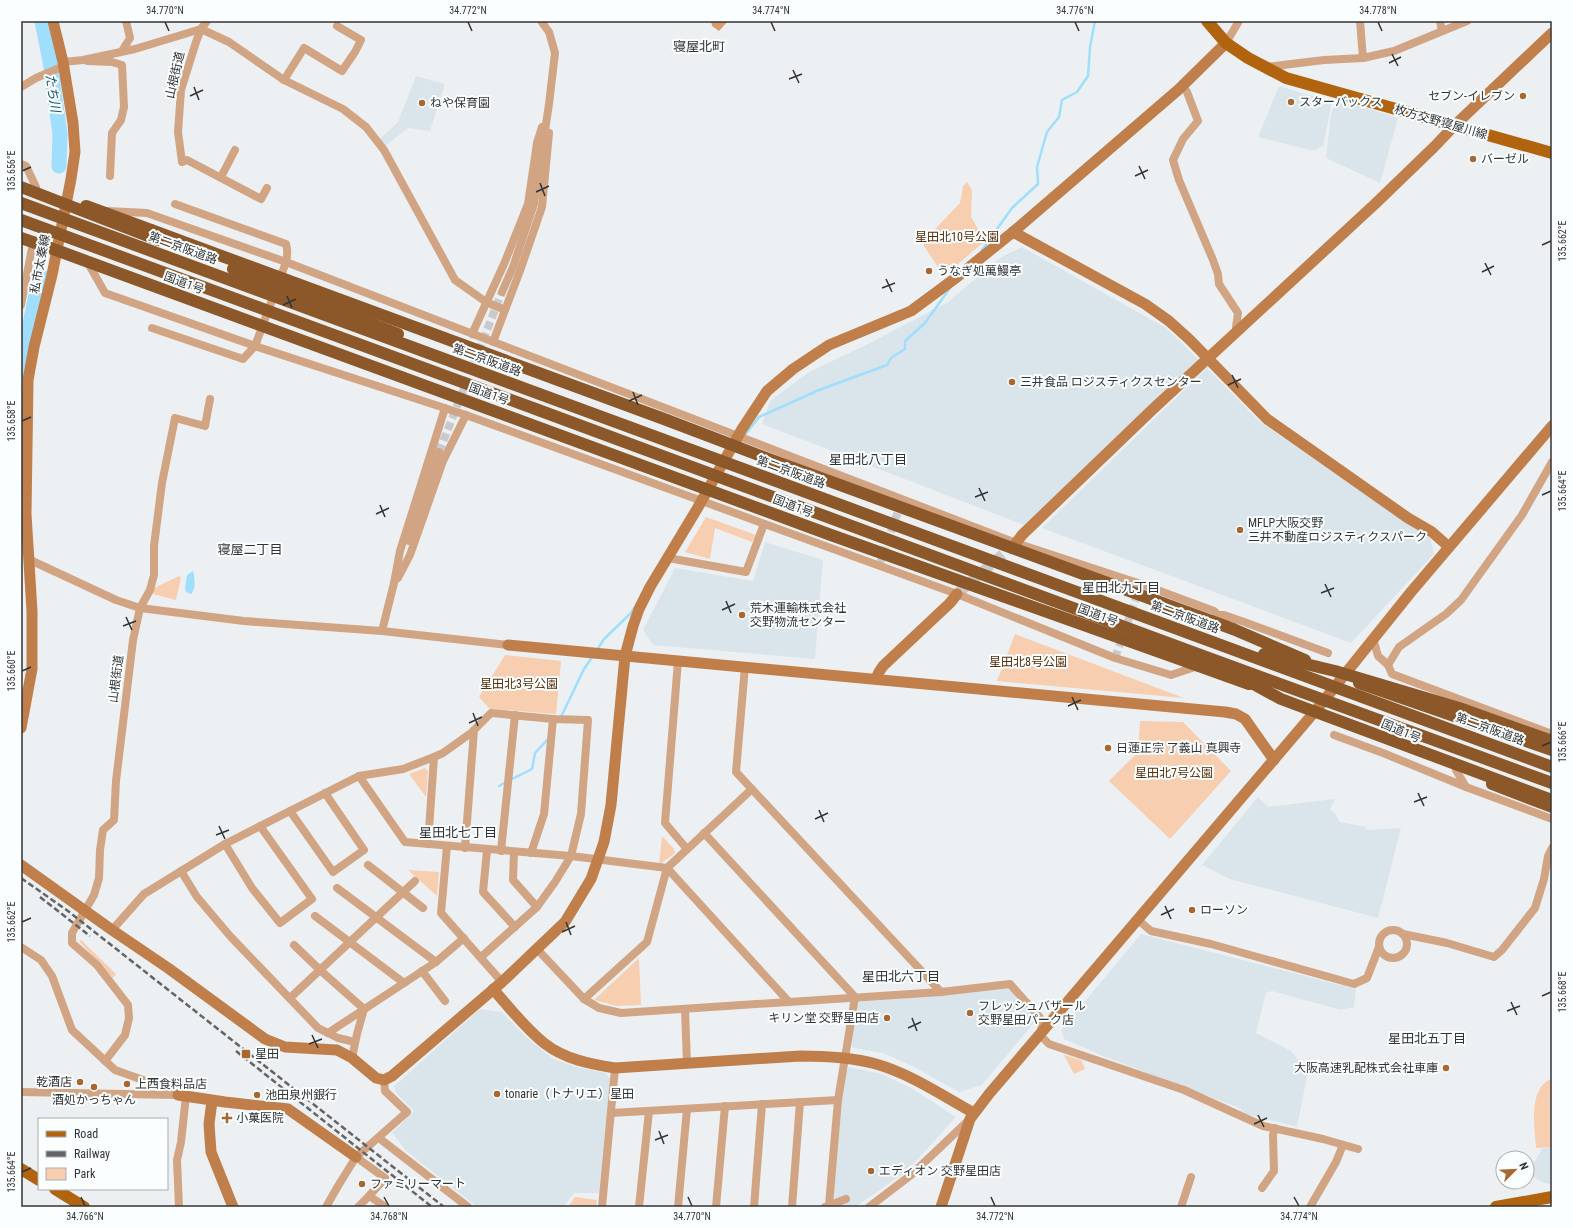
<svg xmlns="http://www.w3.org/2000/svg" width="1573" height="1228" font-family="'Roboto Condensed','Noto Sans JP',sans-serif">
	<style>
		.built { fill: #dae5eb }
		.green { fill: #f7ceb0 }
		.forest { fill: #d99d6d }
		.water { fill: #9fdefd }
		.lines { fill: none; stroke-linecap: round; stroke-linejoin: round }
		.stream { stroke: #9fdefd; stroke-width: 2.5 }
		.river { stroke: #9fdefd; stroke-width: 15 }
		.street-tunnel { stroke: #c8cacc; stroke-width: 8; stroke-dasharray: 8 4; stroke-linecap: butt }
		.secondary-tunnel { stroke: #c8cacc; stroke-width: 11; stroke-dasharray: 11 5.5; stroke-linecap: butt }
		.street { stroke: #d1a583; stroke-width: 8 }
		.secondary { stroke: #c07f4a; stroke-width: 11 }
		.primary { stroke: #b1630d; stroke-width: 12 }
		.highway { stroke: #8d5829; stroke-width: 12 }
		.rail { stroke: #626465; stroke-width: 2.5; stroke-dasharray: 6 3; stroke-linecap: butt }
		.highway-bridge { stroke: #8d5829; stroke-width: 12 }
		.ticks { fill: none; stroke: #323334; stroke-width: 1.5 }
		.poi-dot { fill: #a76730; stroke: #fbfeff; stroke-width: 1.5 }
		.labels { text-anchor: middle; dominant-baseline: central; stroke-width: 4; stroke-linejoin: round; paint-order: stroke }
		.street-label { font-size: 12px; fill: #323334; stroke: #fbfeff }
		.poi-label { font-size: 12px; fill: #323334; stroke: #fbfeff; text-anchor: start }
		.park-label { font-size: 12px; fill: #562e08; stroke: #fbfeff }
		.neighbourhood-label { font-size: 13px; fill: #323334; stroke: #fbfeff }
		.water-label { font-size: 13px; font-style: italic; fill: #10526c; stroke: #fbfeff }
		.neatline { fill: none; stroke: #323334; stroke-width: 1.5 }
		.ticks-label { font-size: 10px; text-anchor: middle; fill: #323334 }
	</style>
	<rect width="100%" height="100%" fill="#edf0f2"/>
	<g class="built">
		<path d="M416 76 445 84 430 131 408 128 385 146 380 139 398 122Z"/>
		<path d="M1279 86 1332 102 1323 146 1314 151 1258 137Z"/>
		<path d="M1338 99 1398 118 1380 183 1326 158 1331 114Z"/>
		<path d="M1022 247 1166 328 1199 360 1024 525 762 424 770 401 809 372 866 345 948 302 1001 257Z"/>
		<path d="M1207 368 1260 422 1431 539 1434 554 1351 643 1042 528Z"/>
		<path d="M765 542 823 560 815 659 653 645 643 630 675 568 753 581Z"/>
		<path d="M1258 797 1268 807 1335 799 1330 809 1335 814 1340 822 1366 827V830L1401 828 1378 918 1230 879 1202 865Z"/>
		<path d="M1141 934 1356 989 1354 1007 1341 1010 1272 991 1266 993 1256 1033 1291 1051 1308 1072 1297 1127 1246 1114 1237 1107 1103 1056 1064 1039 1061 1030Z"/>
		<path d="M1009 987 1037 1019 982 1085 959 1092 914 1067 883 1053 853 1048 850 1043 857 1005 860 999Z"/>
		<path d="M480 1009 502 1012 525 1036 553 1059 580 1068 606 1073 610 1079 599 1193H574L563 1207H477L405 1150 392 1133 414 1111 396 1093 394 1086Z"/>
		<path d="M849 1067 882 1074 911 1088 956 1117 907 1171 855 1207H832L844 1073Z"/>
		<path d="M1552 1147V1184L1544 1183 1533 1177 1534 1163 1542 1148Z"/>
	</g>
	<g class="green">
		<path d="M967 182 972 190 971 217 985 241 944 276 922 243 960 203 963 186Z"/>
		<path d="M706 517 756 535 752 542 715 528 710 559 685 552Z"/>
		<path d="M179 576 181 578 176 600 153 594 154 588Z"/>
		<path d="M1015 634 1184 698 997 681Z"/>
		<path d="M505 655 561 661 556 714 490 709 479 697Z"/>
		<path d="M1140 721 1183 722 1231 771 1170 839 1109 781 1138 752Z"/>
		<path d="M425 768 428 771 426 797 409 774Z"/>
		<path d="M662 836 674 849 675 853 659 865Z"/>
		<path d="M408 870 439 872 437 896Z"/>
		<path d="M81 940 116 974 113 978 79 941Z"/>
		<path d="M639 958 641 1005 617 1006 594 1000Z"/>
		<path d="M1064 1055 1081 1060 1085 1069 1074 1074Z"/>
		<path d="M1552 1078V1147L1536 1148C1535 1126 1527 1090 1552 1078Z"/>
		<path d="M575 1197 597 1200 596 1207H568Z"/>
	</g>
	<path class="forest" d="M711 21H728L719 31 712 26Z"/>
	<path class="water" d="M193 571C195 578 196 589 191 594L186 592 185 588 187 575Z"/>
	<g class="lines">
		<g class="stream">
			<path d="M982 250 1012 208 1038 184 1037 167 1047 132 1059 117 1062 100 1077 92 1088 76 1090 47 1095 21"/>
			<path d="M745 435 759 417 819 390 887 365 891 358 905 349V341L925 323 950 288"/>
			<path d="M597 650 604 639 631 613 634 608"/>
			<path d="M561 717 584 669 593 656"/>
			<path d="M510 780 532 769 535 753 549 738"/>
			<path d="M499 786 506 782"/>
		</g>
		<g class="river">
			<path d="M42 21 50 61 60 134 59 166"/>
			<path d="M21 373C26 340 34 307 40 274"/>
		</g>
		<g class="street-tunnel">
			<path d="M439 452 502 292"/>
			<path d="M879 566 901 503"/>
			<path d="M1115 658 1141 584"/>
		</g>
		<path class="secondary-tunnel" d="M957 594 1016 543"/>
		<g class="street">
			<path d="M207 21 201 29 196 42 181 90 178 132 182 162 187 160 261 199 267 188"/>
			<path d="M1360 21 1363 58"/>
			<path d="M1440 21 1442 31"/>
			<path d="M1226 43 1239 21"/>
			<path d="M122 51 130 38 126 21"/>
			<path d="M87 61 112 62 122 65 124 107 121 120 112 133 110 176"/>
			<path d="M63 62 83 60 135 49 201 29 229 42 284 80 343 109 366 127 384 150 455 280 486 302 505 310"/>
			<path d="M1267 67 1324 60 1363 58 1394 51 1467 21"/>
			<path d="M284 80 304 48 342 71 355 52 361 40 337 26"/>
			<path d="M1183 86 1187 92 1198 121 1183 139 1173 160 1179 180 1213 260 1218 274 1219 284 1238 313 1236 327 1238 330"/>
			<path d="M21 87 36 78 64 66"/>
			<path d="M21 164 26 166 36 187"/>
			<path d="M221 177 235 150"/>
			<path d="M175 204 286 244C290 258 283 269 279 281"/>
			<path d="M107 211 147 213 286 262 1016 543 1141 584 1214 611 1229 626"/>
			<path d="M88 263 105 293 255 346 466 415 957 594 1115 658 1171 675 1198 666"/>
			<path d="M502 292 513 267 534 204 549 104 555 53 549 32 541 21"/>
			<path d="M21 305 33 243"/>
			<path d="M152 328 243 359 255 346 275 292"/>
			<path d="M472 334 504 264 528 204 537 143 542 127"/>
			<path d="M493 342 521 268 542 207 549 133"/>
			<path d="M1552 462 1522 515 1461 600 1446 614 1399 647 1388 665 1392 674 1552 734"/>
			<path d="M409 541 439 452"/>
			<path d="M668 558 746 572 764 524"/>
			<path d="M28 559 116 600 140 608 244 621 382 631 508 645"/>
			<path d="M398 578 410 555 443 461 466 415"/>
			<path d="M1218 615H1224L1247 623 1328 653"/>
			<path d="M382 631 394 583 400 551 445 408"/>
			<path d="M1373 638 1378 656 1388 665"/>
			<path d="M678 661 665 823 687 849"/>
			<path d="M745 666 736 772 941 992"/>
			<path d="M1334 735 1383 753 1466 787 1552 819"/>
			<path d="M1456 770 1466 787"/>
			<path d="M359 776 403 769 434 757 443 753 471 733 491 713 553 719 588 720 581 814 571 856 555 882 537 907 481 957"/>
			<path d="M290 811 333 872 364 850 325 793"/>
			<path d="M704 833 855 997 838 1100 829 1205"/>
			<path d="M225 844 252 888 280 923 312 899 260 826"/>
			<path d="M428 844 434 757"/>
			<path d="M447 846 441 913 502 982"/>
			<path d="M465 848 474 730"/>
			<path d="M487 850 483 892 515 927"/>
			<path d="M501 851 515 715"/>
			<path d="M514 852 513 880 537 907"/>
			<path d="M531 853 544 814 553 719"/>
			<path d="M368 865 423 908"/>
			<path d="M181 871 197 897 230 936 318 1028 338 1038 355 1042"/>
			<path d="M337 888 436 962"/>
			<path d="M315 916 404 983"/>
			<path d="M1137 919 1151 931 1211 944 1354 984 1367 978 1379 947"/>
			<circle cx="1393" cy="944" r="14"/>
			<path d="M112 930 144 894 225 844 359 776 405 842 571 856 667 868 789 1002"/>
			<path d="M1403 934 1447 943 1494 957 1502 950 1535 908 1544 879 1548 856 1552 848"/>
			<path d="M294 945 320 970 364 1009 357 1034 352 1058"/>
			<path d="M21 947 41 960 52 976 72 1030 115 1070 157 1085 178 1095"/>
			<path d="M537 949 584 999 599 1008 621 1013 941 992 1010 984 1043 1021 1040 1035 1049 1044 1184 1090 1263 1126 1323 1139 1358 1149"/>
			<path d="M422 971 445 1001"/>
			<path d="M290 998 415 881"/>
			<path d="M584 999 647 942 667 868 752 789"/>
			<path d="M685 1009 687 1064"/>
			<path d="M328 1033 436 962 464 938"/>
			<path d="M105 1061 125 1035 129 1018 128 1005 97 965 72 943V933L94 895 99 878 100 850 103 830 114 820 116 781 133 640 140 608 150 590 154 575V546L162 483 175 418 205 426 210 399"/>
			<path d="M21 1092 176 1095"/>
			<path d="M611 1113 838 1100"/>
			<path d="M379 1138 468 1207"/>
			<path d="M356 1157 385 1178 369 1196 386 1207"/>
			<path d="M1262 1188 1274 1171 1273 1135 1275 1128"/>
			<path d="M179 1207 177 1160 181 1142 186 1096"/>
			<path d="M326 1207 338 1186 356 1157 407 1112 385 1091 384 1080"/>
			<path d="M358 1207 369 1196"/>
			<path d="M602 1207 615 1068"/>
			<path d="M639 1207 649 1111"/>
			<path d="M678 1207 687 1109"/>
			<path d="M716 1207 725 1106"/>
			<path d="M754 1207 762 1104"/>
			<path d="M792 1207 800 1102"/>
			<path d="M825 1207 846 1199"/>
			<path d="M869 1207 911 1175 969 1120"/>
			<path d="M1181 1207 1191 1177"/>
			<path d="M1310 1207 1336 1162 1343 1145"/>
		</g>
		<g class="secondary">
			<path d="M1013 232 1178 90 1226 43"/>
			<path d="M1016 543 1022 535 1153 409 1375 204 1434 147 1454 126 1552 33"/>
			<path d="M508 645 1225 712 1236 714 1245 719 1274 760"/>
			<path d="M876 679 879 672 883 666 950 603 957 594"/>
			<path d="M21 728 32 669V611L26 514 28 380 34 347 52 275 71 179 75 152 73 123 63 62 53 21"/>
			<path d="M21 865 112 930 168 968 265 1039 285 1047 337 1050 352 1058 376 1078 384 1080 392 1076 502 982 565 922 591 879 604 842 611 805 625 656 633 626 639 609 650 587 697 509 742 429 767 391 793 369 829 345 911 311 957 277 1013 232 1145 304 1169 321 1189 339 1267 419 1408 518 1432 532 1449 547"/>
			<path d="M493 989C509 1007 525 1028 544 1043 564 1059 590 1064 615 1068L800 1056C826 1056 851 1057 876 1064 911 1074 943 1096 974 1113"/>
			<path d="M178 1095 225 1102 288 1109 356 1157"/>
			<path d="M212 1101 209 1124 211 1152 233 1207"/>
			<path d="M941 1207 970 1119 989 1094 1317 709 1411 592 1552 426"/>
		</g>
		<g class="primary">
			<path d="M1207 21 1226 43 1248 58 1286 78 1552 153"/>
			<path d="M21 1169 39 1180"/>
			<path d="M55 1189 84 1207"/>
			<path d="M1496 1207 1552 1197"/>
		</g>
		<g class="highway">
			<path d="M86 206 151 230"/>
			<path d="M21 238 56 250"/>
			<path d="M1233 629 1305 660"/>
			<path d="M1199 666 1249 684"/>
			<path d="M1359 683 1552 750"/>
			<path d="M1492 784 1552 807"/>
		</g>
		<g class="rail">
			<path d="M21 878 68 911 444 1207"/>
			<path d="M40 897 90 936"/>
			<path d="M236 1051 432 1207"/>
		</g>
		<g class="highway-bridge">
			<path d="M21 187 158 240"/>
			<path d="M21 203 1552 767"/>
			<path d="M21 220 541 411 1203 656 1552 783"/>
			<path d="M151 230 664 419 761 456 1233 629"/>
			<path d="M56 250 831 535 1199 666"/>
			<path d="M233 269 398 334"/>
			<path d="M1264 654 1335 671 1459 708 1552 741"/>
			<path d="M1239 676 1281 699 1305 708 1552 800"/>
		</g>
	</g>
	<path class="ticks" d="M165 22 169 31M468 22 472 31M771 22 775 31M1075 22 1079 31M1378 22 1382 31M1392 54 1398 66M1389 63 1401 57M793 70 799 83M789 79 802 74M194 87 199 100M190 96 203 90M1139 166 1145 179M22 171 31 167M1135 176 1148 170M540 183 545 196M536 192 549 186M1542 245 1551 241M1485 263 1491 275M1482 272 1494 266M886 279 892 292M882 288 895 283M287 296 292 308M283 305 296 299M1232 375 1238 388M1228 385 1241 379M633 392 638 405M629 401 642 395M22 421 31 417M979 488 985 501M1542 495 1551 491M975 497 988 492M380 505 385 517M376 514 389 508M1325 584 1331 597M1321 593 1334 588M726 601 731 613M722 610 735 604M126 617 132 630M123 626 136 621M22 671 31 667M1072 697 1078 710M1068 706 1081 700M473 713 478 726M469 723 482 717M1542 746 1551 742M1418 793 1424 806M1414 802 1427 797M819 810 824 822M815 819 828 813M219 826 225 839M216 835 229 830M1165 906 1171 919M1161 915 1174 909M22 922 31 918M566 922 571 935M562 932 575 926M1542 996 1551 992M1511 1002 1517 1015M1507 1011 1520 1006M912 1018 917 1031M908 1028 921 1022M312 1035 318 1048M309 1044 322 1039M1258 1115 1264 1127M1254 1124 1267 1118M659 1131 664 1144M655 1140 668 1135M22 1172 31 1168M81 1197 85 1206M384 1197 389 1206M688 1197 692 1206M991 1197 995 1206M1294 1197 1299 1206"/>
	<g class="poi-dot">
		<circle cx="1523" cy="96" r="4"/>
		<circle cx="1291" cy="102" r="4"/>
		<circle cx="422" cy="103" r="4"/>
		<circle cx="1473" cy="159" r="4"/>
		<circle cx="929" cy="271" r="4"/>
		<circle cx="1012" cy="382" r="4"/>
		<circle cx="1240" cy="530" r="4"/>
		<circle cx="742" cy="615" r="4"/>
		<circle cx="1108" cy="748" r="4"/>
		<circle cx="1192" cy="910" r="4"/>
		<circle cx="970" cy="1013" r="4"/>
		<circle cx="887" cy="1018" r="4"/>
		<rect x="241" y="1049" width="10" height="10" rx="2"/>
		<circle cx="1446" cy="1068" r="4"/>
		<circle cx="80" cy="1082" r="4"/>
		<circle cx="127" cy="1084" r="4"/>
		<circle cx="94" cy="1087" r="4"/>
		<circle cx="497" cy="1094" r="4"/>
		<circle cx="257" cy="1095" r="4"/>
		<path d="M225 1112h4v4h4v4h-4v4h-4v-4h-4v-4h4z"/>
		<circle cx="871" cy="1171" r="4"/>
		<circle cx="362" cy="1184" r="4"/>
	</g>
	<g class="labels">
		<g class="street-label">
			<text transform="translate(175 75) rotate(-77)">山根街道</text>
			<text transform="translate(1441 122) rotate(16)">枚方交野寝屋川線</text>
			<text transform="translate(183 248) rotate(20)">第二京阪道路</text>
			<text transform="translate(40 264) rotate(-79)">私市太秦線</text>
			<text transform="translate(184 283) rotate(20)">国道1号</text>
			<text transform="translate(487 360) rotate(20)">第二京阪道路</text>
			<text transform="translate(489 394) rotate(20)">国道1号</text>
			<text transform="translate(791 472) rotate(20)">第二京阪道路</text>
			<text transform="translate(793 506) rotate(21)">国道1号</text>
			<text transform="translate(1098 615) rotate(20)">国道1号</text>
			<text transform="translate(1185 617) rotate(20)">第二京阪道路</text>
			<text transform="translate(116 679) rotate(-83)">山根街道</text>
			<text transform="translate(1490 729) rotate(20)">第二京阪道路</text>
			<text transform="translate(1401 731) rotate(23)">国道1号</text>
		</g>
		<g class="poi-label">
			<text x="1515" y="96" text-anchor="end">セブン-イレブン</text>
			<text x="1299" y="102">スターバックス</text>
			<text x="430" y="103">ねや保育園</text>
			<text x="1481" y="159">バーゼル</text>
			<text x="937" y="271">うなぎ処萬鰻亭</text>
			<text x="1020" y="382">三井食品 ロジスティクスセンター</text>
			<text x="1248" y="523">MFLP大阪交野<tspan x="1248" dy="14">三井不動産ロジスティクスパーク</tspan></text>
			<text x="750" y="608">荒木運輸株式会社<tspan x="750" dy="14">交野物流センター</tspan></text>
			<text x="1116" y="748">日蓮正宗 了義山 真興寺</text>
			<text x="1200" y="910">ローソン</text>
			<text x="978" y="1006">フレッシュバザール<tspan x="978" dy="14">交野星田パーク店</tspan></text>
			<text x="879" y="1018" text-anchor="end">キリン堂 交野星田店</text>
			<text x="255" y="1054">星田</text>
			<text x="1438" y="1068" text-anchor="end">大阪高速乳配株式会社車庫</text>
			<text x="72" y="1082" text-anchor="end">乾酒店</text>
			<text x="135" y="1084">上西食料品店</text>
			<text x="505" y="1094">tonarie（トナリエ）星田</text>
			<text x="265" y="1095">池田泉州銀行</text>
			<text x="94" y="1100" text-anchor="middle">酒処かっちゃん</text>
			<text x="236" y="1118">小菓医院</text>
			<text x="879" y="1171">エディオン 交野星田店</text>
			<text x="370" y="1184">ファミリーマート</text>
		</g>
		<g class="park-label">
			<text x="957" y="237">星田北10号公園</text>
			<text x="1028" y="662">星田北8号公園</text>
			<text x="519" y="684">星田北3号公園</text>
			<text x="1174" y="773">星田北7号公園</text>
		</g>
		<g class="neighbourhood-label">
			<text x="699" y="46">寝屋北町</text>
			<text x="868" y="459">星田北八丁目</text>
			<text x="250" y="549">寝屋二丁目</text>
			<text x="1121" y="587">星田北九丁目</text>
			<text x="458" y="832">星田北七丁目</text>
			<text x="901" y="976">星田北六丁目</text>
			<text x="1427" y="1038">星田北五丁目</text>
		</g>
		<g class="water-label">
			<text transform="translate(53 93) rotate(81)">たち川</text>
		</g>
	</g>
	<rect width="1573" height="1228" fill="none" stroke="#fbfeff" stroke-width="44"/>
	<rect x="38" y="1118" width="130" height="72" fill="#fbfeff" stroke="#abadae"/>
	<rect x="46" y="1131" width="20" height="6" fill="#b1630d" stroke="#abadae"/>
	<text x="74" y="1138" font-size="12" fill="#323334">Road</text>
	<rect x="46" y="1151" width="20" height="6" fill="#626465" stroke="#abadae"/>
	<text x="74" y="1158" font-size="12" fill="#323334">Railway</text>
	<rect x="46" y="1168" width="20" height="12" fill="#f7ceb0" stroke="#abadae"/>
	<text x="74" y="1178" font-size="12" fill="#323334">Park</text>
	<g transform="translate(1515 1170) rotate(66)"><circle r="19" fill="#fbfeff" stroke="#abadae"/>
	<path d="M0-3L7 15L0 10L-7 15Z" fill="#a76730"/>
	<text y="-6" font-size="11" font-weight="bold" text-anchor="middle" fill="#323334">N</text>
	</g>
	<rect x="22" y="22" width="1529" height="1184" class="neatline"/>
	<g class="ticks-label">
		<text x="165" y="14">34.770°N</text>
		<text x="468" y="14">34.772°N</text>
		<text x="771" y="14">34.774°N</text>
		<text x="1075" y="14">34.776°N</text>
		<text x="1378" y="14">34.778°N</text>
		<text transform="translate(11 171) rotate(-90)" y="4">135.656°E</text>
		<text transform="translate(1562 241) rotate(-90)" y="4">135.662°E</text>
		<text transform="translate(11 421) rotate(-90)" y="4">135.658°E</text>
		<text transform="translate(1562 491) rotate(-90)" y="4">135.664°E</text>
		<text transform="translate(11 671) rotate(-90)" y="4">135.660°E</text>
		<text transform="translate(1562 742) rotate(-90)" y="4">135.666°E</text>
		<text transform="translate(11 922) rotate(-90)" y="4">135.662°E</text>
		<text transform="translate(1562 992) rotate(-90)" y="4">135.668°E</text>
		<text transform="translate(11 1172) rotate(-90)" y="4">135.664°E</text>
		<text x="85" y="1220">34.766°N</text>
		<text x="389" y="1220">34.768°N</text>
		<text x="692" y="1220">34.770°N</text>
		<text x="995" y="1220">34.772°N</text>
		<text x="1299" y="1220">34.774°N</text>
	</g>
</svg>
